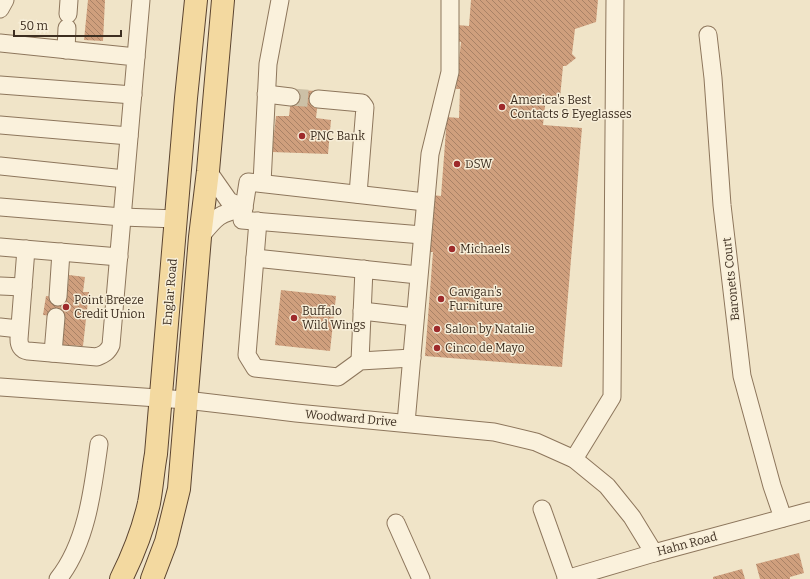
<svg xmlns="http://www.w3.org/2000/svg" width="810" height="579" font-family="Bitter,serif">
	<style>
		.building { fill: url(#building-back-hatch) }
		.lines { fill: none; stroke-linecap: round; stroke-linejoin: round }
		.minor-tunnel { stroke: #ccc0a6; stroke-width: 17; stroke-dasharray: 17 8; stroke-linecap: butt }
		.minor-casing { stroke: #8d765c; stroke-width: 19 }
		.major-casing { stroke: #5b4430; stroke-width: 24 }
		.minor { stroke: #faf1dc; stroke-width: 17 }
		.major { stroke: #f3d9a0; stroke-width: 22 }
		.poi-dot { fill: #9e2a2b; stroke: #f7eed8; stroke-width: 1.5 }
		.labels { text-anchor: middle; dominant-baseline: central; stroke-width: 3; stroke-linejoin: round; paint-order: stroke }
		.poi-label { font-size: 12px; fill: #3d2e20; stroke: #f7eed8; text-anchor: start }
		.street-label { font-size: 12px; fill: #3d2e20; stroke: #f7eed8 }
	</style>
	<defs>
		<pattern id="building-back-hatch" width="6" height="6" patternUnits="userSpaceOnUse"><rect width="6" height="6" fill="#cf9f7d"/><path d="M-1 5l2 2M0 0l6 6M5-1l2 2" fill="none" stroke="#a98266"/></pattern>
	</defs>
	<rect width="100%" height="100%" fill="#f0e4c8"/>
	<g class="building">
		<path d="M88 0H105L103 41 84 40Z"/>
		<path d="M471 0H598L596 22 575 29 572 54 576 58 566 66H563L560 98 546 97 543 125 582 128 562 367 425 356 433 252H428L432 195 441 196 447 117 459 118 460 89H456L461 42 456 41 457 25 469 26Z"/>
		<path d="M292 90 319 91 316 118 331 120 328 154 272 152 276 116H289Z"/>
		<path d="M69 275 85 277 83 292H89L83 346 62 345 64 317 43 315 46 296 67 298Z"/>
		<path d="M281 290 336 296 330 351 275 345Z"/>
		<path d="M799 553 804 573 790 577V579H771L770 572 771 579H760L756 564Z"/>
		<path d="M742 569 745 579H713V577Z"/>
	</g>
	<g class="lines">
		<path class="minor-tunnel" d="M291 97 318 99"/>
		<g class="minor-casing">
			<g id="minor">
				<path d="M0 9 5 0"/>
				<path d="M68 14 69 0"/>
				<path d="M708 35 713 78 722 205 742 376 772 486 783 518"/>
				<path d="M0 43 136 57 111 345C108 352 104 354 97 357L28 351C21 350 19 345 19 339L26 249"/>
				<path d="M66 50 67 28"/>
				<path d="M136 57 141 0"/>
				<path d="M0 85 133 95"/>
				<path d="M266 94 291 97"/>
				<path d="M318 99 362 103 365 107 358 194"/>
				<path d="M0 125 129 136"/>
				<path d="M0 166 125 179"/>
				<path d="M208 171 229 201 244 208"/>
				<path d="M262 183 268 64 280 0"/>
				<path d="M0 207 122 217 177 219"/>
				<path d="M258 221 247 355 255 368 338 377 360 361 412 358"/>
				<path d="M422 235 242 220 248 182 425 202"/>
				<path d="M200 237C217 216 218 214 244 208"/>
				<path d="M0 247 119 257"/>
				<path d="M255 258 418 275"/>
				<path d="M0 286 23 287"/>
				<path d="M58 297 61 252"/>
				<path d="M362 311 415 317"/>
				<path d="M0 327 19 329"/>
				<path d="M53 353 56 317"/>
				<path d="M360 361 364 269"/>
				<path d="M0 387 186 400 296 413 494 432 536 442 574 459 607 486 632 517 654 553"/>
				<path d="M406 423 430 154 450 72V0"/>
				<path d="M574 459 612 397 615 0"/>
				<path d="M542 509 567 579"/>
				<path d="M396 523 421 579"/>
				<path d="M58 579C87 543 93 488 99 444"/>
				<path d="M566 579 654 553 810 511"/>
			</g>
		</g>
		<g class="major-casing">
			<g id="major">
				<path d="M121 579C133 555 143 530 149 503 152 487 153 470 156 454L186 98 196 0"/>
				<path d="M152 579 166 542 179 489 200 237 208 171 223 0"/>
			</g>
		</g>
		<use href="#minor" class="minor"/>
		<use href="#major" class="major"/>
	</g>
	<g class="poi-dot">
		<circle cx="502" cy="107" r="4"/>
		<circle cx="302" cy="136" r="4"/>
		<circle cx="457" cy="164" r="4"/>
		<circle cx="452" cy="249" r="4"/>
		<circle cx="441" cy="299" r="4"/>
		<circle cx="66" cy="307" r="4"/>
		<circle cx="294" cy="318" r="4"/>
		<circle cx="437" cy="329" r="4"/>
		<circle cx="437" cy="348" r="4"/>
	</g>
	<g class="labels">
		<g class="poi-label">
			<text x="510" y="100">America's Best<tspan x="510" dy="14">Contacts &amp; Eyeglasses</tspan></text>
			<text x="310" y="136">PNC Bank</text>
			<text x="465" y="164">DSW</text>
			<text x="460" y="249">Michaels</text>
			<text x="449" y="292">Gavigan's<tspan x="449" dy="14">Furniture</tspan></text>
			<text x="74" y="300">Point Breeze<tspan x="74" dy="14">Credit Union</tspan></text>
			<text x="302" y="311">Buffalo<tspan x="302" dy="14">Wild Wings</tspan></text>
			<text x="445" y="329">Salon by Natalie</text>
			<text x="445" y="348">Cinco de Mayo</text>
		</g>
		<g class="street-label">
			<text transform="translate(731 279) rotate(-96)">Baronets Court</text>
			<text transform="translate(170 292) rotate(-85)">Englar Road</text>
			<text transform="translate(351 418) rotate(5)">Woodward Drive</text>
			<text transform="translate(687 544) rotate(-15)">Hahn Road</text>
		</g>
	</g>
	<path d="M14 30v6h107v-6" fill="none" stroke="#3d2e20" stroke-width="2"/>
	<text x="20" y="30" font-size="12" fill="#3d2e20" stroke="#f7eed8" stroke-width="3" paint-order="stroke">50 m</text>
</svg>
